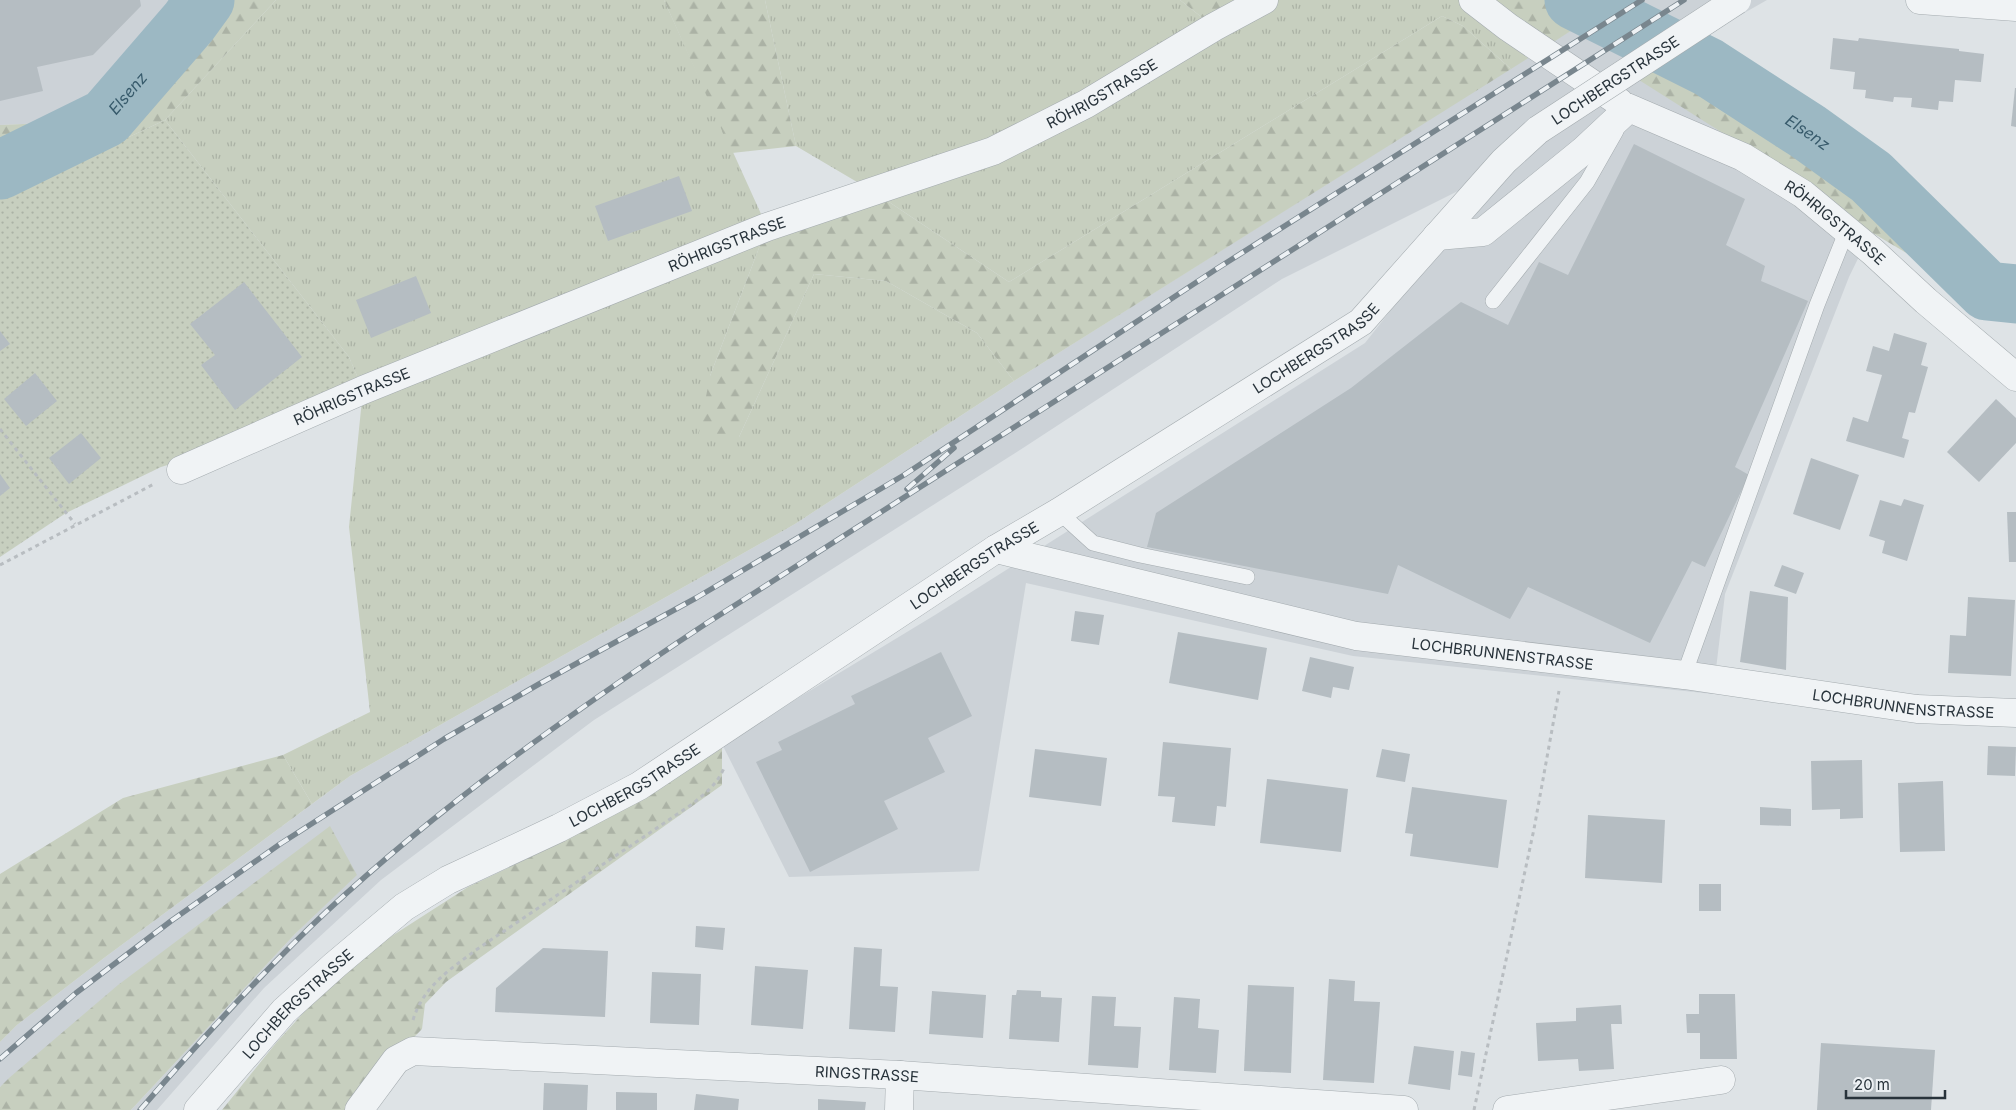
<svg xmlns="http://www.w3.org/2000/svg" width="2016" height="1110" font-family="Inter,sans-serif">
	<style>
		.built { fill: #ccd2d7 }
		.grass { fill: url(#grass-tufts) }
		.forest { fill: url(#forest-firs) }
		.garden { fill: url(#garden-dots) }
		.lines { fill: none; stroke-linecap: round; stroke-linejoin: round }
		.river { stroke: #9cb8c3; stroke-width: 59 }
		.building { fill: #b5bdc2 }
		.service-casing { stroke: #a4abaf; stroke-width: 16 }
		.minor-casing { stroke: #a4abaf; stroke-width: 29 }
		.path { stroke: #b8bdc1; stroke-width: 3; stroke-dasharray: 4 4; stroke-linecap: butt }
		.service { stroke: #f0f3f5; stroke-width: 15 }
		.minor { stroke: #f0f3f5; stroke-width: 28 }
		.rail-casing { stroke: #79868e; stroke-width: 5.5 }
		.rail { stroke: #edf1f4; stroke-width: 4; stroke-dasharray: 11; stroke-linecap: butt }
		.minor-bridge-casing { stroke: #a4abaf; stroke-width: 29; stroke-linecap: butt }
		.minor-bridge { stroke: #f0f3f5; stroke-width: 28 }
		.labels { text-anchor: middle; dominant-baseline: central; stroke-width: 5; stroke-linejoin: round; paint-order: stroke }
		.street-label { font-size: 15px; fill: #28333b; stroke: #edf1f4 }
		.water-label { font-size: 16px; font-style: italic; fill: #375a6b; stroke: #edf1f4 }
	</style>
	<defs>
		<pattern id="grass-tufts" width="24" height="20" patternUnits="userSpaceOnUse" patternTransform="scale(1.25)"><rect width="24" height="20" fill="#c7cfbf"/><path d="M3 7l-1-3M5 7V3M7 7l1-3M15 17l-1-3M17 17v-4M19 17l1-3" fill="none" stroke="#abb2a5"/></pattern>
		<pattern id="forest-firs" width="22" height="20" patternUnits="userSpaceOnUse" patternTransform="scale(1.25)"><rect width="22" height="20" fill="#c7cfbf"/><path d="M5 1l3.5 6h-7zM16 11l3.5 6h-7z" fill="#abb2a5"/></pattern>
		<pattern id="garden-dots" width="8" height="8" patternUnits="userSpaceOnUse" patternTransform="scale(1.25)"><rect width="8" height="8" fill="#c7cfbf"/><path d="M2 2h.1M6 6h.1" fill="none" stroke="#abb2a5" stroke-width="1.8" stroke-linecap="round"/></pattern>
	</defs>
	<rect width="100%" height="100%" fill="#dee3e6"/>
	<g class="built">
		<path d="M0 0H172L69 122 0 125Z"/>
		<path d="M1619 0H1767L1695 41 1770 163 1871 232 1849 277 1725 594 1713 694 1353 656 1026 583 979 871 789 877 722 744 935 615 1365 343 1409 287 1464 188 1282 279 1023 448 594 720 381 880 264 988 157 1110H131L295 934 356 875 0 1087V1042L17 1025 104 958 350 776 795 524 1014 381Z"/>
	</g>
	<g class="grass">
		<path d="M276 0H664L767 227 710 376 739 437 814 274 886 281 977 333 1014 381 795 524 350 776 312 804 283 755 370 712 349 527 363 390 349 357 165 120Z"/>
		<path d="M765 0H1180L1214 27 1264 0H1473L1541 50 1511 69 1463 26 1442 16 1009 282 874 192 796 146Z"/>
	</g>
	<g class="forest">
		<path d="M172 0H276L165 120 53 173 0 189V125L69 122Z"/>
		<path d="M664 0H765L796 146 732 153Z"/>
		<path d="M1180 0H1264L1214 27Z"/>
		<path d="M1473 0H1619L1541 50Z"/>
		<path d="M1442 16 1463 26 1511 69 1014 381 977 333 886 281 814 274 739 437 698 438 710 376 767 227 874 192 1009 282Z"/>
		<path d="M1695 41 1823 126 1887 183 1961 275 2016 282V313L1952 280 1871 232 1770 163 1639 80Z"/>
		<path d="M722 744V785L446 982 425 1004 422 1029 354 1099 345 1110H222L276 1043 316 999 381 943 468 887 564 841Z"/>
		<path d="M283 755 312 804 104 958 17 1025 0 1042V874L123 798Z"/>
		<path d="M330 826 357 875 295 934 131 1110H0V1087L9 1078 118 985Z"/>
	</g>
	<path class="garden" d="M165 120 349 357 363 390 214 451 161 467 66 513 0 557V189L53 173Z"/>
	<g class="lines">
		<g class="river">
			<path id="s1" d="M1574 0 1708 67 1807 131 1871 177 1987 291 2016 294"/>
			<path id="s2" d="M0 170 106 118 189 22 205 0"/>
		</g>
	</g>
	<g class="building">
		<path d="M0 0H140L141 6 93 55 37 67 43 91 0 101Z"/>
		<path d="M1833 38 1858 41 1859 38 1911 44 1959 49V51L1984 54 1981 82 1955 80 1953 102 1939 101 1938 110 1911 107 1912 98 1894 97 1893 102 1865 98 1866 90 1853 89 1855 72 1830 69Z"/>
		<path d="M2015 88H2016V127L2011 126Z"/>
		<path d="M1634 144 1745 199 1726 245 1765 266 1761 281 1808 301 1735 467 1749 475 1705 567 1692 561 1650 643 1528 587 1510 619 1398 565 1388 594 1147 547 1156 513 1351 388 1461 302 1508 325 1539 262 1568 275Z"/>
		<path d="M679 176 692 211 608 241 595 206Z"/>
		<path d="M416 276 431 313 371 338 356 300Z"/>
		<path d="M244 282 302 357 235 410 201 365 215 355 190 324Z"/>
		<path d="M0 331 10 344 0 351Z"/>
		<path d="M1894 333 1927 343 1921 365 1928 367 1915 413 1909 412 1902 438 1909 440 1904 458 1846 441 1853 417 1868 422 1882 375 1866 371 1873 346 1889 351Z"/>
		<path d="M35 373 57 401 26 426 4 399Z"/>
		<path d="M1996 399 2016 418V443L1979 482 1947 452Z"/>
		<path d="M81 433 101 458 69 484 49 458Z"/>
		<path d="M1811 458 1859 475 1840 530 1793 514Z"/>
		<path d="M0 474 10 488 0 496Z"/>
		<path d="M1904 499 1924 505 1907 561 1882 553 1885 541 1869 536 1880 500 1901 506Z"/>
		<path d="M2007 512H2016V562H2009Z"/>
		<path d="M1782 565 1804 573 1796 594 1774 586Z"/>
		<path d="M1750 591 1788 597 1786 670 1740 662Z"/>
		<path d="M1968 597 2015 600 2011 676 1948 673 1950 635 1966 636Z"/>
		<path d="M1075 611 1104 615 1099 645 1071 641Z"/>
		<path d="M1178 632 1267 648 1258 700 1169 683Z"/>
		<path d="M941 652 972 716 928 738 945 772 884 801 898 829 810 872 756 762 782 750 778 742 855 704 851 696Z"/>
		<path d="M1310 657 1354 667 1349 690 1333 687 1331 698 1302 691Z"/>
		<path d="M1163 742 1231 748 1226 807 1217 806 1215 826 1172 822 1175 797 1158 796Z"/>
		<path d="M1988 746 2016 747 2015 776 1987 775Z"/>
		<path d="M1035 749 1107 758 1101 806 1029 797Z"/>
		<path d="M1382 749 1410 754 1405 782 1376 777Z"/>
		<path d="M1862 760 1863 818 1840 819V809L1812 810 1811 761Z"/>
		<path d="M1267 779 1348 789 1341 852 1260 843Z"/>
		<path d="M1943 781 1945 851 1900 852 1898 783Z"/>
		<path d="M1412 787 1507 800 1498 868 1410 856 1413 834 1405 833Z"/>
		<path d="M1760 807 1791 809V826L1760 825Z"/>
		<path d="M1588 815 1665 820 1662 883 1585 878Z"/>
		<rect x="1699" y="884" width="22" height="27"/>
		<path d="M696 926 725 928 723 950 695 947Z"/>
		<path d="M854 947 882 949 880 986 898 987 895 1032 849 1029Z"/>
		<path d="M543 948 608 951 605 1017 495 1012 496 988Z"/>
		<path d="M755 966 808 970 803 1029 751 1025Z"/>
		<path d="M652 972 701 974 699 1025 650 1023Z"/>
		<path d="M1329 979 1355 981 1354 1001 1380 1002 1374 1083 1323 1080Z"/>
		<path d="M1248 985 1294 987 1291 1073 1244 1071Z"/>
		<path d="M1017 990 1041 991V997L1062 998 1059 1042 1009 1039 1012 995H1016Z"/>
		<path d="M932 991 986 995 983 1038 929 1034Z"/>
		<path d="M1699 994H1735L1737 1059H1700V1033H1687L1686 1014H1699Z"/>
		<path d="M1092 996 1116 997 1114 1026 1141 1027 1138 1068 1088 1065Z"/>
		<path d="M1174 997 1200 999 1198 1028 1219 1030 1216 1073 1169 1070Z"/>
		<path d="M1621 1005 1622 1024H1611L1614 1069 1579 1071 1578 1059 1538 1061 1536 1023 1576 1021V1008Z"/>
		<path d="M1821 1043 1935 1050 1931 1110H1817Z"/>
		<path d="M1414 1046 1454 1051 1450 1090 1408 1084Z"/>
		<path d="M1461 1051 1475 1053 1472 1077 1458 1075Z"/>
		<path d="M544 1083 588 1085 587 1110H543Z"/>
		<path d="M616 1092 657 1093V1110H616Z"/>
		<path d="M696 1094 739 1099 738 1110H694Z"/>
		<path d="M818 1099 866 1102 865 1110H818Z"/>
	</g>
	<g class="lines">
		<g class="service-casing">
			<g id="service">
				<path d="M1493 301 1587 182 1616 131"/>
				<path d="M1059 512 1093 543 1140 555 1247 577"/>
				<path d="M1684 675 1817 305 1847 230"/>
			</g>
		</g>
		<g class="minor-casing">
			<g id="minor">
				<path d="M1473 0 1508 27 1619 102"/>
				<path d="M1920 0 2016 7"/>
				<path id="s3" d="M1437 236 1483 232 1583 151 1629 108 1743 157 1803 194 1873 252 1926 301 2016 377"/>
				<path id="s4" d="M181 470 363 390 767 227 993 151 1086 104 1214 27 1264 0"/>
				<path id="s5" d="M996 549 1356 636 1684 675 1917 709 2016 713"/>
				<path id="s6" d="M198 1110 284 1011 335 965 404 907 448 880 559 828 639 786 996 549 1059 512 1361 322 1504 161 1538 130"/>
				<path id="s7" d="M359 1110 396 1060 413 1051 900 1075 1404 1110"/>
				<path d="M899 1110 900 1075"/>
				<path d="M1507 1110 1721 1080"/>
			</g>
		</g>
		<g class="path">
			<path d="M0 429 75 524"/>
			<path d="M0 565 154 484"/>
			<path d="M413 1020C423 987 449 970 476 950L688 807C704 795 717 785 725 766"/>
			<path d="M1474 1110 1534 829 1559 691"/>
		</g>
		<use href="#service" class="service"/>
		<use href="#minor" class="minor"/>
		<g class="rail-casing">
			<g id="rail">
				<path d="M907 489 954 448"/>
				<path d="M0 1059 76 993 171 921 280 844 444 739 539 684 696 598 904 475 1218 268 1642 0"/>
				<path d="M140 1110C199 1042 260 974 326 912 443 803 574 711 707 623L1684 0"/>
			</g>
		</g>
		<use href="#rail" class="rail"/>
		<g class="minor-bridge-casing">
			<g id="minor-bridge">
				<path id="s8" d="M1538 130 1737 0"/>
			</g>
		</g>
		<use href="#minor-bridge" class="minor-bridge"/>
	</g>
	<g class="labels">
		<g class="street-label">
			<text stroke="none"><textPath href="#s8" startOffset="92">LOCHBERGSTRASSE</textPath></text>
			<text stroke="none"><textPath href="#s4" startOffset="996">RÖHRIGSTRASSE</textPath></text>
			<text stroke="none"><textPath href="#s3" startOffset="475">RÖHRIGSTRASSE</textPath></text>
			<text stroke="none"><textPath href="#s4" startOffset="591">RÖHRIGSTRASSE</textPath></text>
			<text stroke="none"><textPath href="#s6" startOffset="1361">LOCHBERGSTRASSE</textPath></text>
			<text stroke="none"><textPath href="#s4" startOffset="186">RÖHRIGSTRASSE</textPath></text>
			<text stroke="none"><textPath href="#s6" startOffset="956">LOCHBERGSTRASSE</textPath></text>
			<text stroke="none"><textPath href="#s5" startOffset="518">LOCHBRUNNENSTRASSE</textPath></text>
			<text stroke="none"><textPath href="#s5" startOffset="922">LOCHBRUNNENSTRASSE</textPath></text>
			<text stroke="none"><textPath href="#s6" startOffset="551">LOCHBERGSTRASSE</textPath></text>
			<text stroke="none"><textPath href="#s6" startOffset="146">LOCHBERGSTRASSE</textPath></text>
			<text stroke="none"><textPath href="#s7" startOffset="536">RINGSTRASSE</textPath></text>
		</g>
		<g class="water-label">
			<text stroke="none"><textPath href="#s2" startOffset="151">Elsenz</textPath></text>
			<text stroke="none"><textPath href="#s1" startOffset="269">Elsenz</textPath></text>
		</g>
	</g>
	<path d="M1846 1090v8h99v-8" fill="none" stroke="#28333b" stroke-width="2.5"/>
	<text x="1854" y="1090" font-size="15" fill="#28333b" stroke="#edf1f4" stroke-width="4" paint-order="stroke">20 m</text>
</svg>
